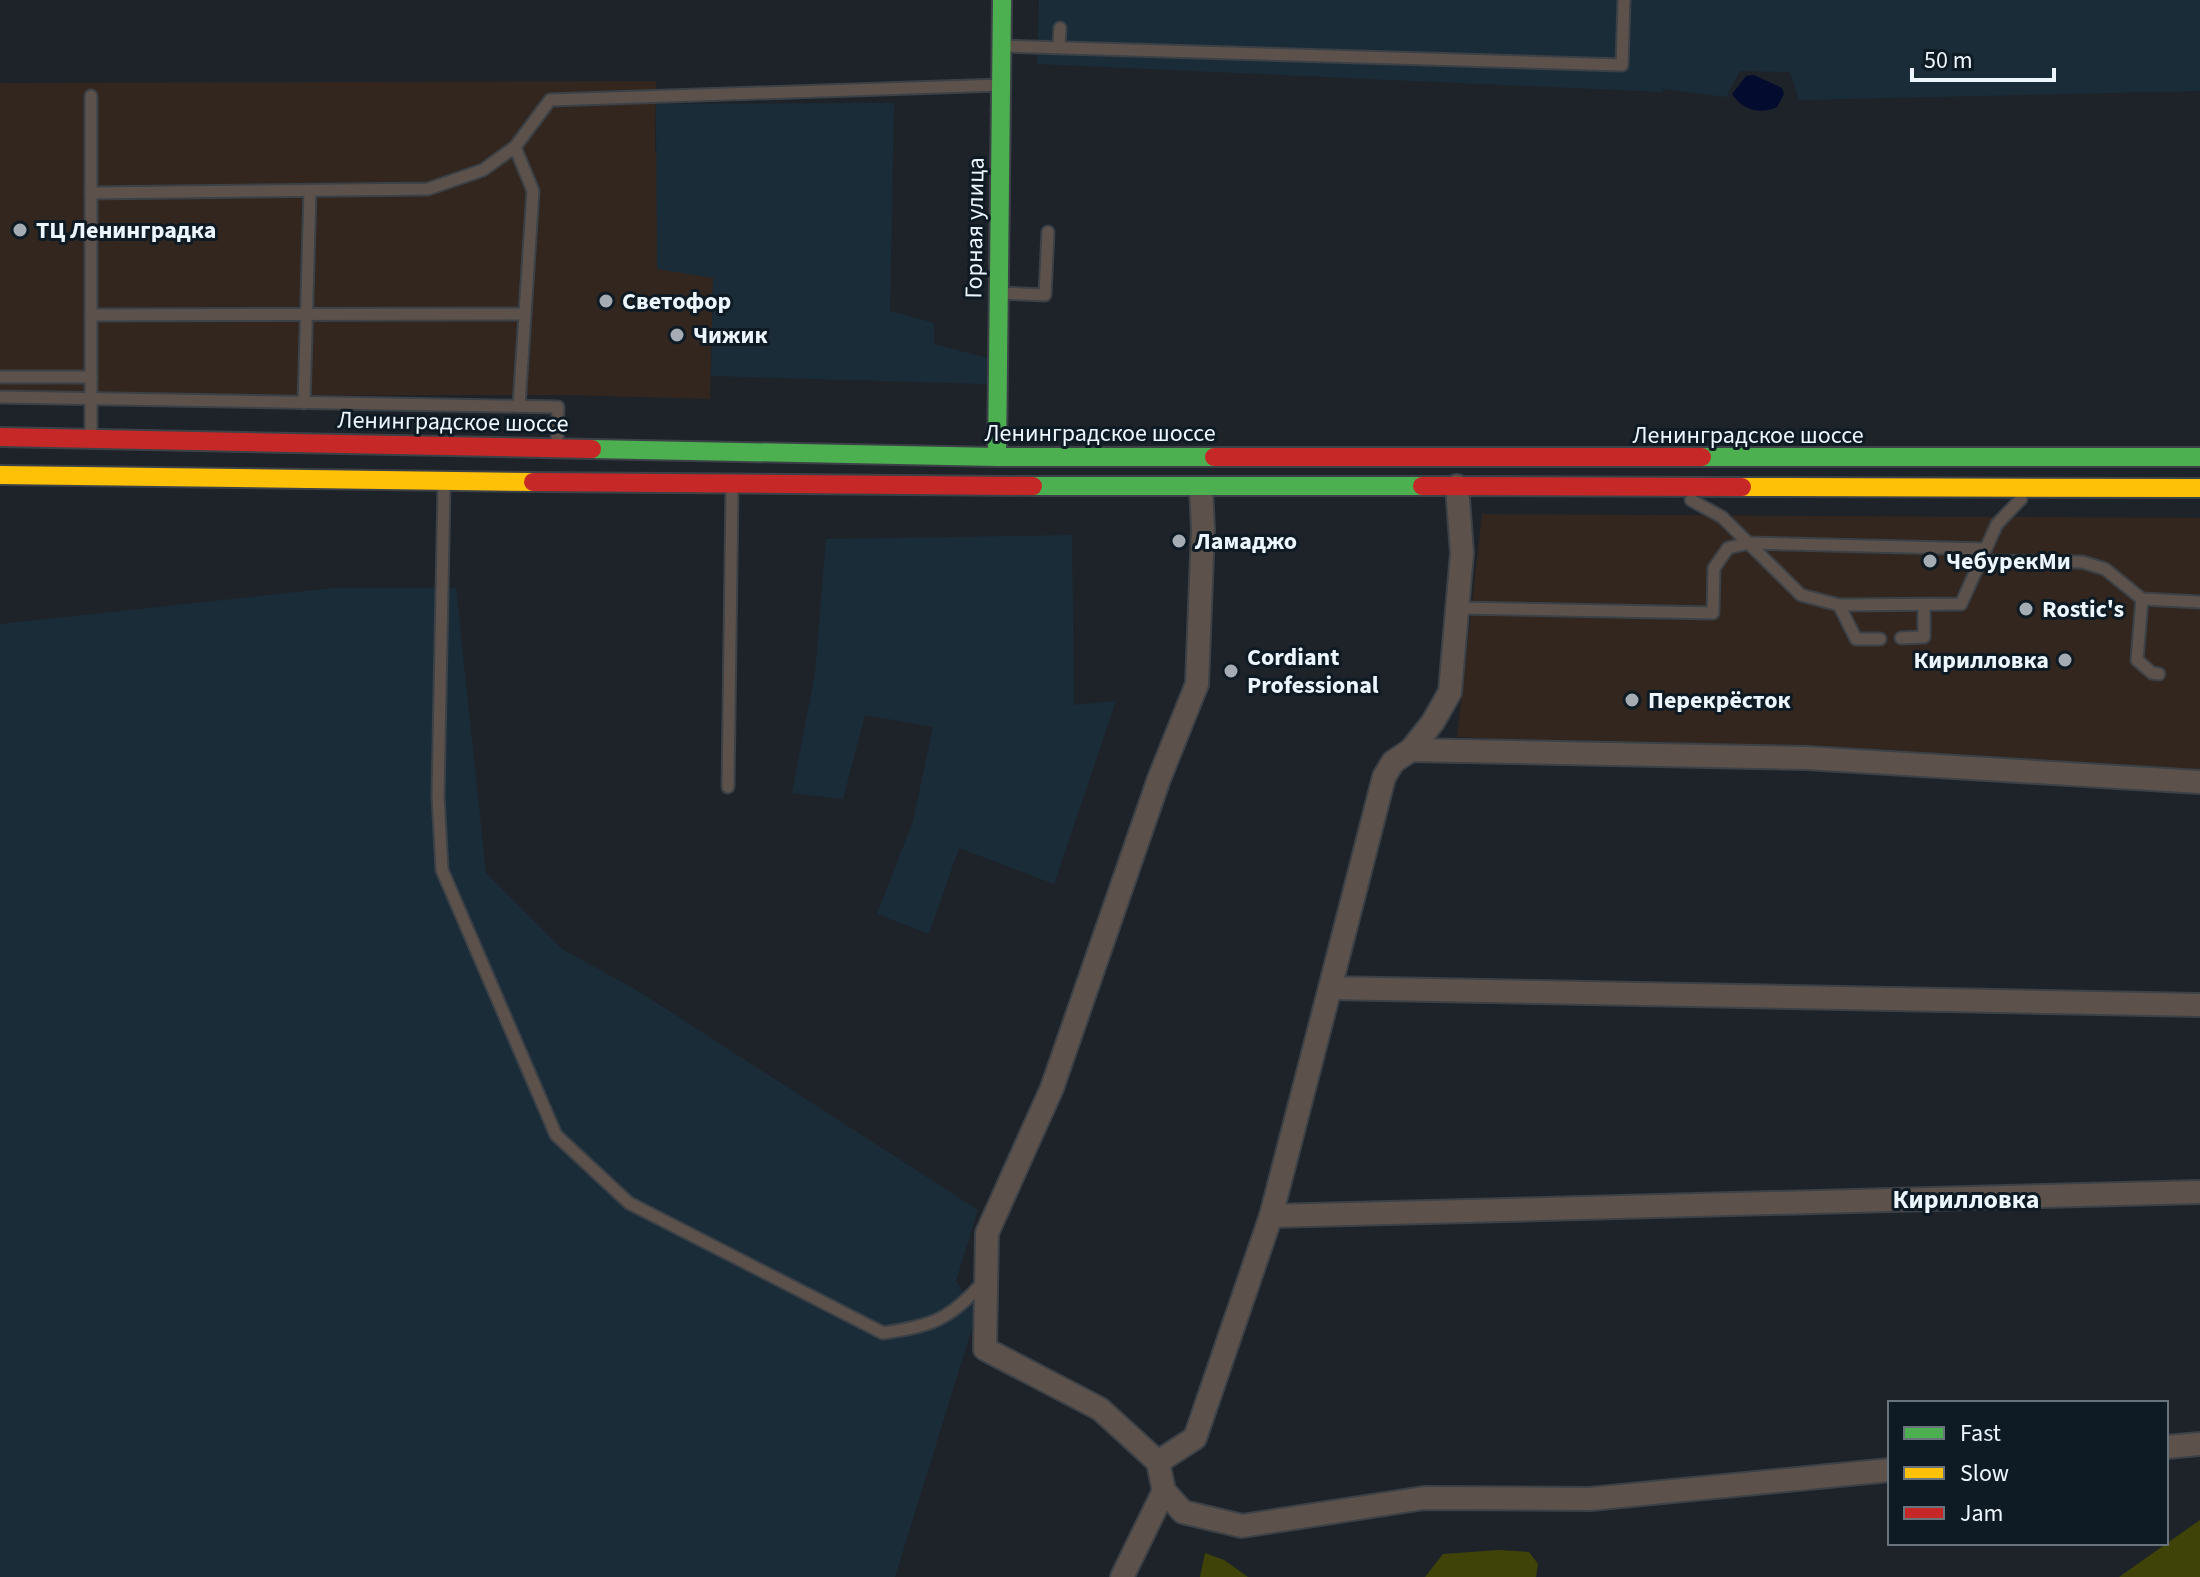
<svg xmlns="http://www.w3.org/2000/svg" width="2200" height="1577" font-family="'Source Sans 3',sans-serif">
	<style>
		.commercial { fill: #33261e }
		.built { fill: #1b2c39 }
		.green { fill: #404308 }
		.water { fill: #030c2e }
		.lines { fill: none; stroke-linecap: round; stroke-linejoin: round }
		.lane-casing { stroke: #3b4146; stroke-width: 15 }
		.street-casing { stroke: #3b4146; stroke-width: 26 }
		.fast-casing { stroke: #3b4146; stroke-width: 22 }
		.slow-casing { stroke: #3b4146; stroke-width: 22 }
		.jam-casing { stroke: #3b4146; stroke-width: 22 }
		.lane { stroke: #5d524b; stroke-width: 11 }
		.street { stroke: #5d524b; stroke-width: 22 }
		.fast { stroke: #4caf50; stroke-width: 18 }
		.slow { stroke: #ffc107; stroke-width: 18 }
		.jam { stroke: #c62828; stroke-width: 18 }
		.poi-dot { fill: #a5acb3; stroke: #0f1b24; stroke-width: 3 }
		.labels { text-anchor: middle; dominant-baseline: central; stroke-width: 6; stroke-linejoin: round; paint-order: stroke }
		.street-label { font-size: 24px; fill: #eef6fd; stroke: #0f1b24 }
		.poi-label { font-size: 24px; font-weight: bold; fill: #eef6fd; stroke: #0f1b24; text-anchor: start }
		.neighbourhood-label { font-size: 26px; font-weight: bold; fill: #eef6fd; stroke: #0f1b24 }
	</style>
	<rect width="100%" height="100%" fill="#1d2329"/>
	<g class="commercial">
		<path d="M656 81 655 149 713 278 710 399 565 395 0 396V83Z"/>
		<path d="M1482 514 2200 518V775L1457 737Z"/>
	</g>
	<g class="built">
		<path d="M1039 0H2200V91L1799 100 1790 72 1740 71 1726 97 1663 89 1662 92 1037 64Z"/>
		<path d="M894 103 890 311 934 323V344L987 358V384L711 376 713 278 657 269 656 104Z"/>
		<path d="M1072 535 1074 705 1116 701 1054 884 959 848 929 934 877 914 913 821 933 727 865 715 843 799 792 793 815 674 826 539Z"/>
		<path d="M334 588H456L486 873 562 949 638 991 978 1210 956 1281 977 1312 895 1577H0V624Z"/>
	</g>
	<g class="green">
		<path d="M2200 1520V1577H2119Z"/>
		<path d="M1499 1550 1529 1552 1538 1564 1536 1577H1425L1443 1554Z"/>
		<path d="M1205 1553 1224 1560 1248 1577H1200Z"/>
	</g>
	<path class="water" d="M1754 75 1782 88 1784 94 1777 107C1761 115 1742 110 1732 94L1746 76Z"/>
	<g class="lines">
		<g class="lane-casing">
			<g id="lane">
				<path d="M1002 46 1622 65 1624 0"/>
				<path d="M1059 46 1060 28"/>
				<path d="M515 147 533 191 519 406"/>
				<path d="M91 193 428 189 483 170 515 147 550 100 1000 85"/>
				<path d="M999 293 1045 295 1048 232"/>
				<path d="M91 315 525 314"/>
				<path d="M0 377H91"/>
				<path d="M0 397 558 407 557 443"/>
				<path d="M304 403 310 191"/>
				<path d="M91 434V96"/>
				<path d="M444 486 438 796 442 870 556 1135 629 1203 883 1333C931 1326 950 1320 983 1282"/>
				<path d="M1691 500 1722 517 1801 595 1839 605 1961 604 1997 524 2021 499"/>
				<path d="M1979 561 2082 562 2105 569 2142 599 2200 602"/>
				<path d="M2142 599 2137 660 2152 673 2159 674"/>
				<path d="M1839 605 1856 639H1880"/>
				<path d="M1458 608 1713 613 1714 568 1728 548 1749 543 1985 549"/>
				<path d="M1901 638 1924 637V606"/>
				<path d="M728 787 732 490"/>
			</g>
		</g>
		<g class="street-casing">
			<g id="street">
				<path d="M1201 488 1203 529 1197 684 1159 779 1052 1088 987 1233 985 1349 1100 1409 1158 1462 1164 1491 1183 1512 1242 1526 1424 1498 1590 1499 1890 1470"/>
				<path d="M1411 750 1433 722 1450 692 1462 553 1457 486"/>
				<path d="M2200 782 1807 758 1411 750 1393 762 1384 777 1330 988 2200 1005"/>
				<path d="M1271 1216 2200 1192"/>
				<path d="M2166 1447 2200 1444"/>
				<path d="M1158 1462 1195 1438 1271 1216 1330 988"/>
				<path d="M1122 1577 1164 1491"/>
			</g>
		</g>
		<g class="fast-casing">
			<g id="fast">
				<path d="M592 449 997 457H1214"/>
				<path d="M997 457 1002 0"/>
				<path d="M1702 457H2200"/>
				<path d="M1033 486H1422"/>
			</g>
		</g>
		<g class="slow-casing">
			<g id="slow">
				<path d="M0 475 533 482"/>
				<path d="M1742 487 2200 488"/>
			</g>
		</g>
		<g class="jam-casing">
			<g id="jam">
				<path d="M0 437 592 449"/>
				<path d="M1214 457H1702"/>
				<path d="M533 482 1033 486"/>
				<path d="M1422 486 1742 487"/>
			</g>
		</g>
		<use href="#lane" class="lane"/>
		<use href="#street" class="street"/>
		<use href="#fast" class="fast"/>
		<use href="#slow" class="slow"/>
		<use href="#jam" class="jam"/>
	</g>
	<g class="poi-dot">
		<circle cx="20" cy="230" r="8"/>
		<circle cx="606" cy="301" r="8"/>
		<circle cx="677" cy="335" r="8"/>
		<circle cx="1179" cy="541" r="8"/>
		<circle cx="1930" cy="561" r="8"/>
		<circle cx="2026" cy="609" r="8"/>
		<circle cx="2065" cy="660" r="8"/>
		<circle cx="1231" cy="671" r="8"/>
		<circle cx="1632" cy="700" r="8"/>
	</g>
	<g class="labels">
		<g class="street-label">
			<text transform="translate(975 228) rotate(-89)">Горная улица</text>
			<text transform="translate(453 422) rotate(1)">Ленинградское шоссе</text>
			<text x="1100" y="433">Ленинградское шоссе</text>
			<text x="1748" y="435">Ленинградское шоссе</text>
		</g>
		<g class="poi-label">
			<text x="36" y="230">ТЦ Ленинградка</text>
			<text x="622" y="301">Светофор</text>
			<text x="693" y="335">Чижик</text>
			<text x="1195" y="541">Ламаджо</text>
			<text x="1946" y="561">ЧебурекМи</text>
			<text x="2042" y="609">Rostic's</text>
			<text x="1247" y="657">Cordiant<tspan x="1247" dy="28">Professional</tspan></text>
			<text x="2049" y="660" text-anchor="end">Кирилловка</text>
			<text x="1648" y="700">Перекрёсток</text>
		</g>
		<g class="neighbourhood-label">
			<text x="1966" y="1199">Кирилловка</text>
		</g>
	</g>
	<rect x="1888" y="1401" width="280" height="144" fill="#0f1b24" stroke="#68737b" stroke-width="2"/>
	<rect x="1904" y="1427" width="40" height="12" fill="#4caf50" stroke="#68737b" stroke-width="2"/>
	<text x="1960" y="1441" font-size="24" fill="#eef6fd">Fast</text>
	<rect x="1904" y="1467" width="40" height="12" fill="#ffc107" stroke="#68737b" stroke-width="2"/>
	<text x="1960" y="1481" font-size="24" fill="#eef6fd">Slow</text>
	<rect x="1904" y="1507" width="40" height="12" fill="#c62828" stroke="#68737b" stroke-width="2"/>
	<text x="1960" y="1521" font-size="24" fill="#eef6fd">Jam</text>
	<path d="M1912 68v12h142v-12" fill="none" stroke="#eef6fd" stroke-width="4"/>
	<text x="1924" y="68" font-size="24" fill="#eef6fd" stroke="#0f1b24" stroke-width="6" paint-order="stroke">50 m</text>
</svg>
